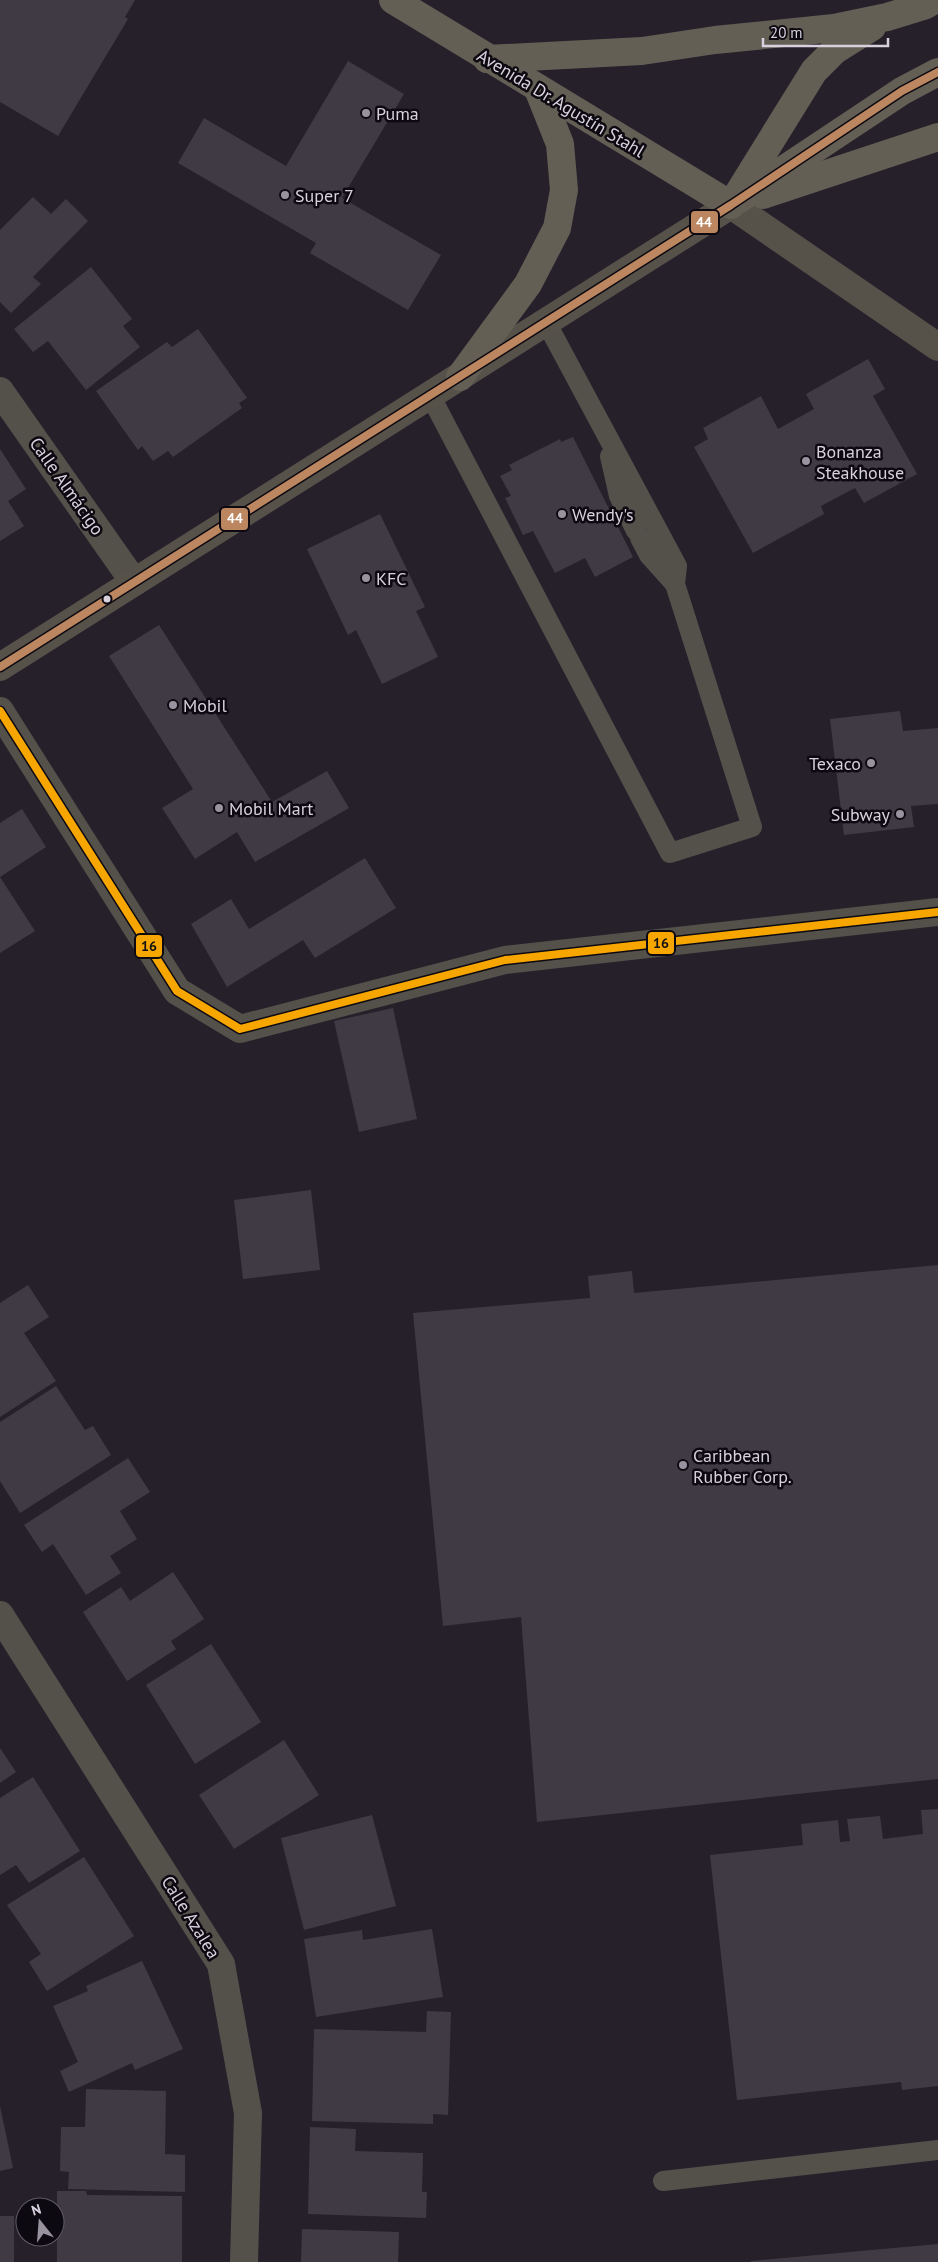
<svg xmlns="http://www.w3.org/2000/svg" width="938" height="2262" font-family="'PT Sans',sans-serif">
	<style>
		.building { fill: #3f3a43 }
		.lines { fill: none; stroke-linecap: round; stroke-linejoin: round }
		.lane { stroke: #54514b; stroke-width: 20 }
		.street { stroke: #54514b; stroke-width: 28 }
		.secondary { stroke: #56524a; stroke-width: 28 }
		.highway { stroke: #635f54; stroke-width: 28 }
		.bus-1-casing { stroke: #0d0911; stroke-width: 11 }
		.bus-2-casing { stroke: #0d0911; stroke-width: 11 }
		.bus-1 { stroke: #bb8660; stroke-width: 8 }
		.bus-2 { stroke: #f7a600; stroke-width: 8 }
		.poi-dot { fill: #99939f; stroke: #0d0911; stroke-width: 2 }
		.bus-dot { fill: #d7d1dd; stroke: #0d0911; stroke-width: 2 }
		.labels { text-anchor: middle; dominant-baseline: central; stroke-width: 5; stroke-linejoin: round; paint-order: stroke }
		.street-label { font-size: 18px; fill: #d7d1dd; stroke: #0d0911 }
		.poi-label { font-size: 18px; fill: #d7d1dd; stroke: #0d0911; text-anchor: start }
		.line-badge { stroke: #0d0911; stroke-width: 2 }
		.badge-label { font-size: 14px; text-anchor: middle; font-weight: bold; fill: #fff }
		.pale-badge-label { font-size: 14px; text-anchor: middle; font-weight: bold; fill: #111 }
	</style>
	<rect width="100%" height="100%" fill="#26202b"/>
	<g class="building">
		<path d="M0 0H135L125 17 128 19 58 136 0 102Z"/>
		<path d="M348 61 404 94 342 198 441 255 408 310 310 253 316 243 178 163 204 118 286 166Z"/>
		<path d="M33 197 51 214 66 199 88 221 33 277 41 284 11 313 0 302V230Z"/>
		<path d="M91 267 132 319 123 326 140 347 86 390 48 341 33 352 14 329Z"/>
		<path d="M198 329 247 398 239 403 242 408 173 457 168 451 153 461 142 446 138 450 96 391 167 342 172 347Z"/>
		<path d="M868 359 885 389 873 396 917 474 864 503 855 488 821 506 824 514 753 553 694 447 708 439 703 428 761 396 778 429 814 409 806 394Z"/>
		<path d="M573 437 633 557 595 577 585 558 555 573 533 531 523 535 505 498 511 496 500 476 512 470 509 465 560 439 561 442Z"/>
		<path d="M0 449 26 489 8 501 24 526 0 541Z"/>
		<path d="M380 514 425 607 416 611 438 657 382 684 356 630 348 635 307 549Z"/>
		<path d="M159 625 272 802 327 771 349 808 255 862 237 832 195 859 162 808 193 789 109 656Z"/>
		<path d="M900 711 903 731 938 728V804L911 806 914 827 844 835 830 719Z"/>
		<path d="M22 809 46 847 0 877 35 931 0 953V823Z"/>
		<path d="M365 858 396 908 315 958 303 940 227 987 191 924 231 899 249 929Z"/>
		<path d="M393 1008 417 1119 359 1132 334 1021Z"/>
		<path d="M311 1190 320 1270 243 1279 234 1200Z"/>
		<path d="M938 1265V1779L537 1822 521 1617 443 1626 413 1313 590 1298 588 1276 632 1271 634 1293Z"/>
		<path d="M28 1285 49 1317 24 1333 56 1381 0 1417V1303Z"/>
		<path d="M56 1386 85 1430 93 1426 111 1455 20 1513 0 1481V1422Z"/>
		<path d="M128 1458 150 1492 120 1511 137 1539 110 1556 121 1573 86 1595 53 1544 42 1552 24 1525Z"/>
		<path d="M173 1572 204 1619 171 1641 176 1649 127 1681 83 1612 121 1587 130 1601Z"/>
		<path d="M211 1644 261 1722 195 1764 146 1685Z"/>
		<path d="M284 1740 319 1795 234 1849 199 1795Z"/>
		<path d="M0 1748 16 1772 0 1783Z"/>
		<path d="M33 1777 80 1851 29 1883 16 1865 0 1875V1798Z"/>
		<path d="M938 1809V2086L902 2090 901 2082 737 2100 710 1855 803 1845 801 1824 838 1820 840 1842 850 1841 847 1819 880 1816 883 1839 923 1834 921 1810Z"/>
		<path d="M372 1815 396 1906 304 1930 281 1838Z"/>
		<path d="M84 1857 134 1936 47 1991 29 1962 41 1954 7 1905Z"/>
		<path d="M432 1929 443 1997 316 2017 304 1939 362 1930 363 1940Z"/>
		<path d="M142 1961 183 2049 135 2070 132 2063 69 2092 60 2071 78 2062 53 2006 88 1991 86 1986Z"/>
		<path d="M427 2011 451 2012 448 2115 433 2114V2124L312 2121 314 2029 426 2032Z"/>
		<path d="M86 2089 166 2091 165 2154 185 2155V2192L68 2189 69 2172 60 2171 61 2127H85Z"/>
		<path d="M0 2106 13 2168 0 2171Z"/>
		<path d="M310 2127 356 2129 355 2151 423 2153 422 2192H427L426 2218 308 2214Z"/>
		<path d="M57 2191H86L87 2195 182 2196V2262H57Z"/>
		<rect x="0" y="2216" width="14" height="46"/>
		<path d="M302 2229 399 2232 398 2262H301Z"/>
		<path d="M938 2244V2262H751V2261Z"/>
	</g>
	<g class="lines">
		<g class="lane">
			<path d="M430 395 670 853 752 827 675 584 677 566 546 322"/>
			<path d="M610 456 619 496 636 531"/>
			<path d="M640 538 649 555 675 584"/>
			<path d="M663 2181 938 2150"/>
		</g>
		<g class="street">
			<path d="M0 391 134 582"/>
			<path d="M0 711 177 991 240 1029 505 960 938 912"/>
			<path d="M0 1615 221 1964 248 2113 244 2262"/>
		</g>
		<path class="secondary" d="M0 667 731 205 938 347"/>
		<g class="highway">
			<path d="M393 0 731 205"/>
			<path d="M487 59 642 51 715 40 834 28 887 17 926 5 934 0"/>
			<path d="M763 195 938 137"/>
			<path d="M738 200 902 91 938 72"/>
			<path d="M731 205 814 71 834 51 872 27"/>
			<path d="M460 377 528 284 557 228 564 190 560 144 538 89"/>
		</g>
		<g class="bus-1-casing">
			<path id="bus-1" d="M0 667 731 205 902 91 938 72"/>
		</g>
		<g class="bus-2-casing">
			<path id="bus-2" d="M0 711 177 991 240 1029 505 960 938 912"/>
		</g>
		<use href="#bus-1" class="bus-1"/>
		<use href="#bus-2" class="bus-2"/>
	</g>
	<g class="poi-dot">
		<circle cx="366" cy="113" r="5"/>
		<circle cx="285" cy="195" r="5"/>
		<circle cx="806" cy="461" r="5"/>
		<circle cx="562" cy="514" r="5"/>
		<circle cx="366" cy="578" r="5"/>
		<circle cx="173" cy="705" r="5"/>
		<circle cx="871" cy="763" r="5"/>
		<circle cx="219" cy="808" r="5"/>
		<circle cx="900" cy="814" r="5"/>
		<circle cx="683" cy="1465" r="5"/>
	</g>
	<circle class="bus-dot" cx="107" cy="599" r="4.5"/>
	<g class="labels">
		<g class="street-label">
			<text transform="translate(561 103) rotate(31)">Avenida Dr. Agustín Stahl</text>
			<text transform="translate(67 486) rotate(55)">Calle Almácigo</text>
			<text transform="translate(191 1917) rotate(58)">Calle Azalea</text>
		</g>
		<g class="poi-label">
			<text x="376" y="113">Puma</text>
			<text x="295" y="195">Super 7</text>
			<text x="816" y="451">Bonanza<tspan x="816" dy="21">Steakhouse</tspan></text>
			<text x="572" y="514">Wendy's</text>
			<text x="376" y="578">KFC</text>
			<text x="183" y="705">Mobil</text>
			<text x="861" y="763" text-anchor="end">Texaco</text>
			<text x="229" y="808">Mobil Mart</text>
			<text x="890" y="814" text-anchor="end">Subway</text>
			<text x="693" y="1455">Caribbean<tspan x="693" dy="21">Rubber Corp.</tspan></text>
		</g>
	</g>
	<g class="line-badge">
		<rect x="690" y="210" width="29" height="24" rx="5" fill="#bb8660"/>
		<rect x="220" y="507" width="29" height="24" rx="5" fill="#bb8660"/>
		<rect x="647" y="931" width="28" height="24" rx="5" fill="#f7a600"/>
		<rect x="135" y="934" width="28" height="24" rx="5" fill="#f7a600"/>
	</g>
	<g class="badge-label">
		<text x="704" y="227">44</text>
		<text x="235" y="523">44</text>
	</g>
	<g class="pale-badge-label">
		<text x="661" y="948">16</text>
		<text x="149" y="951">16</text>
	</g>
	<g transform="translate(40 2222) rotate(343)"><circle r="24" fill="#0d0911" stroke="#5e5963"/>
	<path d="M0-4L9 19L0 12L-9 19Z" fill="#99939f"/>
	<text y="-8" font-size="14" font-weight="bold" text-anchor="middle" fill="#d7d1dd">N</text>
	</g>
	<path d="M763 38v8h125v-8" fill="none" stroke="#d7d1dd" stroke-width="2.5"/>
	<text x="770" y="38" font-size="15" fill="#d7d1dd" stroke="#0d0911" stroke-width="4" paint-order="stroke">20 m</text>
</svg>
